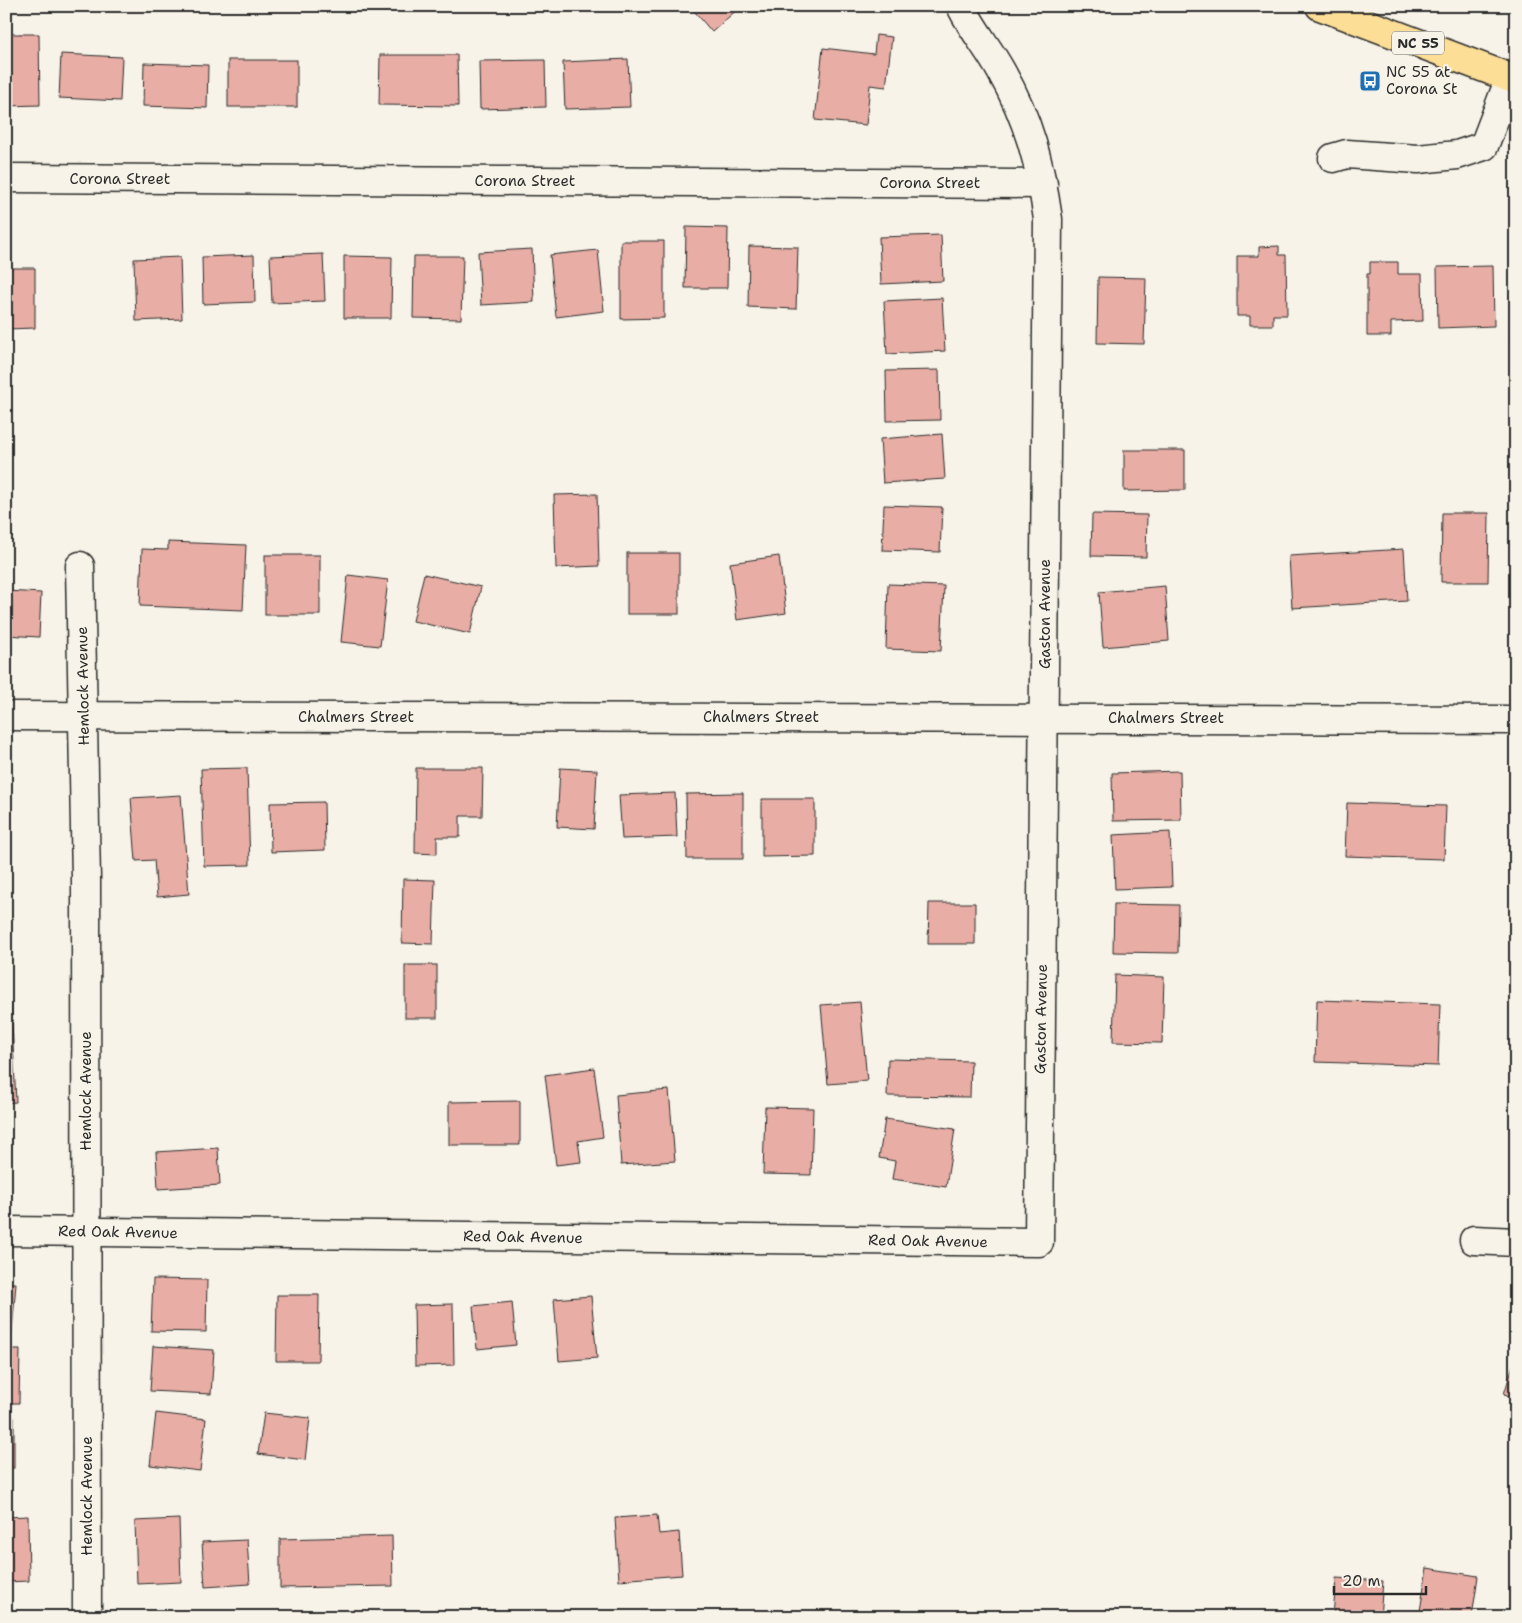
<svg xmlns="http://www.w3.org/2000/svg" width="1522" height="1623" font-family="'Shantell Sans',sans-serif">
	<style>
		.building { fill: #e8ada5; stroke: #2b2b2b }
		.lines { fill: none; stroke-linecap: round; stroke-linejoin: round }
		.minor-casing { stroke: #2b2b2b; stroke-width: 31 }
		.primary-casing { stroke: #2b2b2b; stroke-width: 31 }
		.minor { stroke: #f7f3e8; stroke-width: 28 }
		.primary { stroke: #fcde96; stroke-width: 28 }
		.labels { text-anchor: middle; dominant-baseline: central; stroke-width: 4.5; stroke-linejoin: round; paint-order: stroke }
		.shield { fill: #f7f3e8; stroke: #686764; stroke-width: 1 }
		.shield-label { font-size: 14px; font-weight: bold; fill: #2b2b2b }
		.poi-label { font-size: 15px; fill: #2b2b2b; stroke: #f7f3e8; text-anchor: start }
		.street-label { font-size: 15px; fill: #2b2b2b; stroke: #f7f3e8 }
	</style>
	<rect width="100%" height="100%" fill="#f7f3e8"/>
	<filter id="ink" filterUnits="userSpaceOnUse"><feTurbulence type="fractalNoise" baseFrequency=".02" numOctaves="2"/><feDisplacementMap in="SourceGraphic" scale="10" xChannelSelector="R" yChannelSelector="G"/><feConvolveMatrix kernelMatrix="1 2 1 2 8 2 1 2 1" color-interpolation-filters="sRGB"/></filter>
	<g filter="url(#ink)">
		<g class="building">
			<path d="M690 6H741L712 32Z"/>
			<path d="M6 34H39L40 105 6 106Z"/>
			<path d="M876 35 892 37 886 87 870 85 866 125 815 120 823 48 874 54Z"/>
			<path d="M61 54 122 57 120 101 59 98Z"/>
			<path d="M380 55H457L458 106 379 105Z"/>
			<path d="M628 59 630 107 565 109 563 62Z"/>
			<rect x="228" y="60" width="69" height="47"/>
			<path d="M545 60 546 107 480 109 479 61Z"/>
			<path d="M144 63 208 65 207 108 143 106Z"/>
			<path d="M686 227 728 228 727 288H685Z"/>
			<path d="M941 235 943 281 881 284 879 237Z"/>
			<path d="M621 241H664V318L621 319Z"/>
			<path d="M749 246 798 247 796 309 748 307Z"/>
			<path d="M1279 246V255H1286L1287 315H1273V325H1250V316H1237V256H1259V247Z"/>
			<path d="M532 249 534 302 481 305 478 252Z"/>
			<path d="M598 250 604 311 556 317 550 255Z"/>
			<path d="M323 254 325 301 272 303 270 256Z"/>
			<path d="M254 255 255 302 203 304 202 257Z"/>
			<path d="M344 256 392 257 391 318H344Z"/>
			<path d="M414 256H463L461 319 413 318Z"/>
			<path d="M180 257 182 319 136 321 134 259Z"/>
			<path d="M1370 262H1398V274H1422L1423 321 1391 322V336H1367V274H1370Z"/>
			<path d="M1493 266 1494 326 1438 328 1437 267Z"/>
			<path d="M6 268H35V328L6 329Z"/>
			<path d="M1098 277 1146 278 1144 344 1097 343Z"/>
			<path d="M942 298 945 351 887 354 884 301Z"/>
			<path d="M1513 301H1516V341H1511Z"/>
			<path d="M939 370 940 420 887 421 886 371Z"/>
			<path d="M942 434 945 479 883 483 880 439Z"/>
			<path d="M1124 450H1185V490L1124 491Z"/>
			<path d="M597 494 599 566 556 568 554 495Z"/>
			<path d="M884 505 942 507 940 552 882 550Z"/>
			<path d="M1442 513H1489L1488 582H1441Z"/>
			<path d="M1092 514 1147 515 1146 557 1091 556Z"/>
			<path d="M168 542 246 545 243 610 140 606 142 549 168 550Z"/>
			<path d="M1404 549 1407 601 1292 608 1289 556Z"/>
			<rect x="627" y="553" width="52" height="61"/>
			<rect x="265" y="555" width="55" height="60"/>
			<path d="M779 556 786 613 737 620 730 563Z"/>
			<path d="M424 574 481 587 470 634 413 621Z"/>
			<path d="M348 575 388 580 380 646 341 642Z"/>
			<path d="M888 584 944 586 941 651 886 649Z"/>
			<path d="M1165 586 1169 641 1103 647 1099 592Z"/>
			<path d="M6 591 41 593 39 637 6 635Z"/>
			<path d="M247 768 250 865 204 866 201 769Z"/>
			<path d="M416 768H483L482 816H460V837H437V854L415 853Z"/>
			<path d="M560 768 597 770 594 829 557 827Z"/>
			<path d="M1180 771 1181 820 1113 821 1112 773Z"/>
			<path d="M675 793 677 837 622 839 619 795Z"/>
			<path d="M743 793V859H687L686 794Z"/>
			<path d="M181 795 189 894 157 897 154 860 136 861 131 798Z"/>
			<path d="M762 799H815V856L762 857Z"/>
			<path d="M324 802 325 850 271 852 270 803Z"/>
			<path d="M1347 803 1446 806 1444 859 1345 856Z"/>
			<path d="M1170 832 1172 887 1115 889 1113 835Z"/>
			<path d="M403 879 435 880 433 944 402 943Z"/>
			<path d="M929 903H975V944H928Z"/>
			<path d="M1114 904 1179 905 1178 953 1113 952Z"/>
			<rect x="405" y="965" width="32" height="53"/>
			<path d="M1115 975 1164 977 1162 1043 1113 1042Z"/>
			<path d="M1317 1000 1440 1004 1438 1066 1315 1062Z"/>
			<path d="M860 1002 867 1081 828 1084 821 1005Z"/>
			<path d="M6 1004H11L16 1102 6 1103Z"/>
			<path d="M888 1059 971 1061 970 1097 887 1096Z"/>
			<path d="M594 1068 603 1137 578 1141 581 1162 556 1165 545 1075Z"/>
			<path d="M669 1090 675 1161 621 1165 616 1095Z"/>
			<path d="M520 1101V1145H449V1102Z"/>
			<path d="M765 1107 813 1108 811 1175 763 1174Z"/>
			<path d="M885 1119 955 1129 946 1187 892 1179 895 1161 879 1158Z"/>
			<path d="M218 1148 220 1185 158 1189 156 1152Z"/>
			<path d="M153 1279 207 1280 206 1332 151 1331Z"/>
			<path d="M6 1283H16L12 1332 6 1331Z"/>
			<path d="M277 1295H319L318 1361H276Z"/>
			<path d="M591 1296 597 1358 559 1361 554 1299Z"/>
			<path d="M512 1302 516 1345 477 1349 473 1306Z"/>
			<path d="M453 1304 454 1365 415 1366 414 1305Z"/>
			<path d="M153 1346 214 1350 211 1394 150 1391Z"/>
			<path d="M6 1349H20L19 1403H6Z"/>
			<path d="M1516 1356V1398L1504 1394Z"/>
			<path d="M156 1413 206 1419 200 1471 150 1465Z"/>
			<path d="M264 1413 310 1418 305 1460 258 1454Z"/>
			<rect x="6" y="1418" width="8" height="50"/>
			<path d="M657 1515 659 1534 679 1532 682 1575 619 1580 615 1518Z"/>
			<path d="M28 1516 29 1581 6 1582V1517Z"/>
			<path d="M179 1519 181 1582 137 1584 135 1521Z"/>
			<path d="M392 1536 393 1586 280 1588V1539Z"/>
			<path d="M247 1540 250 1584 205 1587 202 1542Z"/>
			<path d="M1427 1568 1478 1576 1472 1617H1419Z"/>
			<path d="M1336 1578 1383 1581 1380 1617H1333Z"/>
		</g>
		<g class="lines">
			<g class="minor-casing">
				<g id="minor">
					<path d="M1333 158 1347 154 1418 159 1457 155 1484 146 1510 78"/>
					<path d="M6 178 1043 184"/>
					<path d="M80 566 86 880 87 1617"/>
					<path d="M6 716 1516 720"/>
					<path d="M6 1231 1039 1242 1048 219C1040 164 1029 120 1001 71 989 49 972 29 961 6"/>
					<path d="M1474 1240 1516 1242"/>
				</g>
			</g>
			<g class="primary-casing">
				<path id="primary" d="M1320 6 1516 80"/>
			</g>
			<use href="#minor" class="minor"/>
			<use href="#primary" class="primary"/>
		</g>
	</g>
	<defs>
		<g id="bus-square" transform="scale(1.125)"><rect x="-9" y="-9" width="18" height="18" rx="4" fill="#1f6fb2" stroke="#f7f3e8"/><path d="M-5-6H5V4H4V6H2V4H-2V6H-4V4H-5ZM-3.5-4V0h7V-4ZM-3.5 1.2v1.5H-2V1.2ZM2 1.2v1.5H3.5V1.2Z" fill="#fff"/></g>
	</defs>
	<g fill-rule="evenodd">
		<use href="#bus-square" x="1370" y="81"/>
	</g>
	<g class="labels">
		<rect class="shield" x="1392" y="31.5" width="52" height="23" rx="4"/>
		<g class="shield-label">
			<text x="1418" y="43">NC 55</text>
		</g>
		<g class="poi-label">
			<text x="1386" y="72">NC 55 at<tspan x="1386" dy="17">Corona St</tspan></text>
		</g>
		<g class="street-label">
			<text x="120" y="179">Corona Street</text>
			<text x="525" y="181">Corona Street</text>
			<text x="930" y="183">Corona Street</text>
			<text transform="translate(1045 614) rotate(-90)">Gaston Avenue</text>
			<text transform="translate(83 686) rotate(-91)">Hemlock Avenue</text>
			<text x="356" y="717">Chalmers Street</text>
			<text x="761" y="717">Chalmers Street</text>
			<text x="1166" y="718">Chalmers Street</text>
			<text transform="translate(1041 1019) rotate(-89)">Gaston Avenue</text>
			<text transform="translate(86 1091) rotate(-90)">Hemlock Avenue</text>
			<text transform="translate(118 1232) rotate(1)">Red Oak Avenue</text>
			<text transform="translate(523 1237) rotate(1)">Red Oak Avenue</text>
			<text transform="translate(928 1241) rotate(1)">Red Oak Avenue</text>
			<text transform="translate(87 1496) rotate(-90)">Hemlock Avenue</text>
		</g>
	</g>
	<rect width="1522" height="1623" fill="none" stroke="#f7f3e8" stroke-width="25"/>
	<rect x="12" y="12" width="1497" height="1598" fill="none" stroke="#2b2b2b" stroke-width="2" filter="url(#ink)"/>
	<path d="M1334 1586v8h92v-8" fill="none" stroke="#2b2b2b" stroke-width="2.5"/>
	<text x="1342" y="1586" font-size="15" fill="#2b2b2b" stroke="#f7f3e8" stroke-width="4" paint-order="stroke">20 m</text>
</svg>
